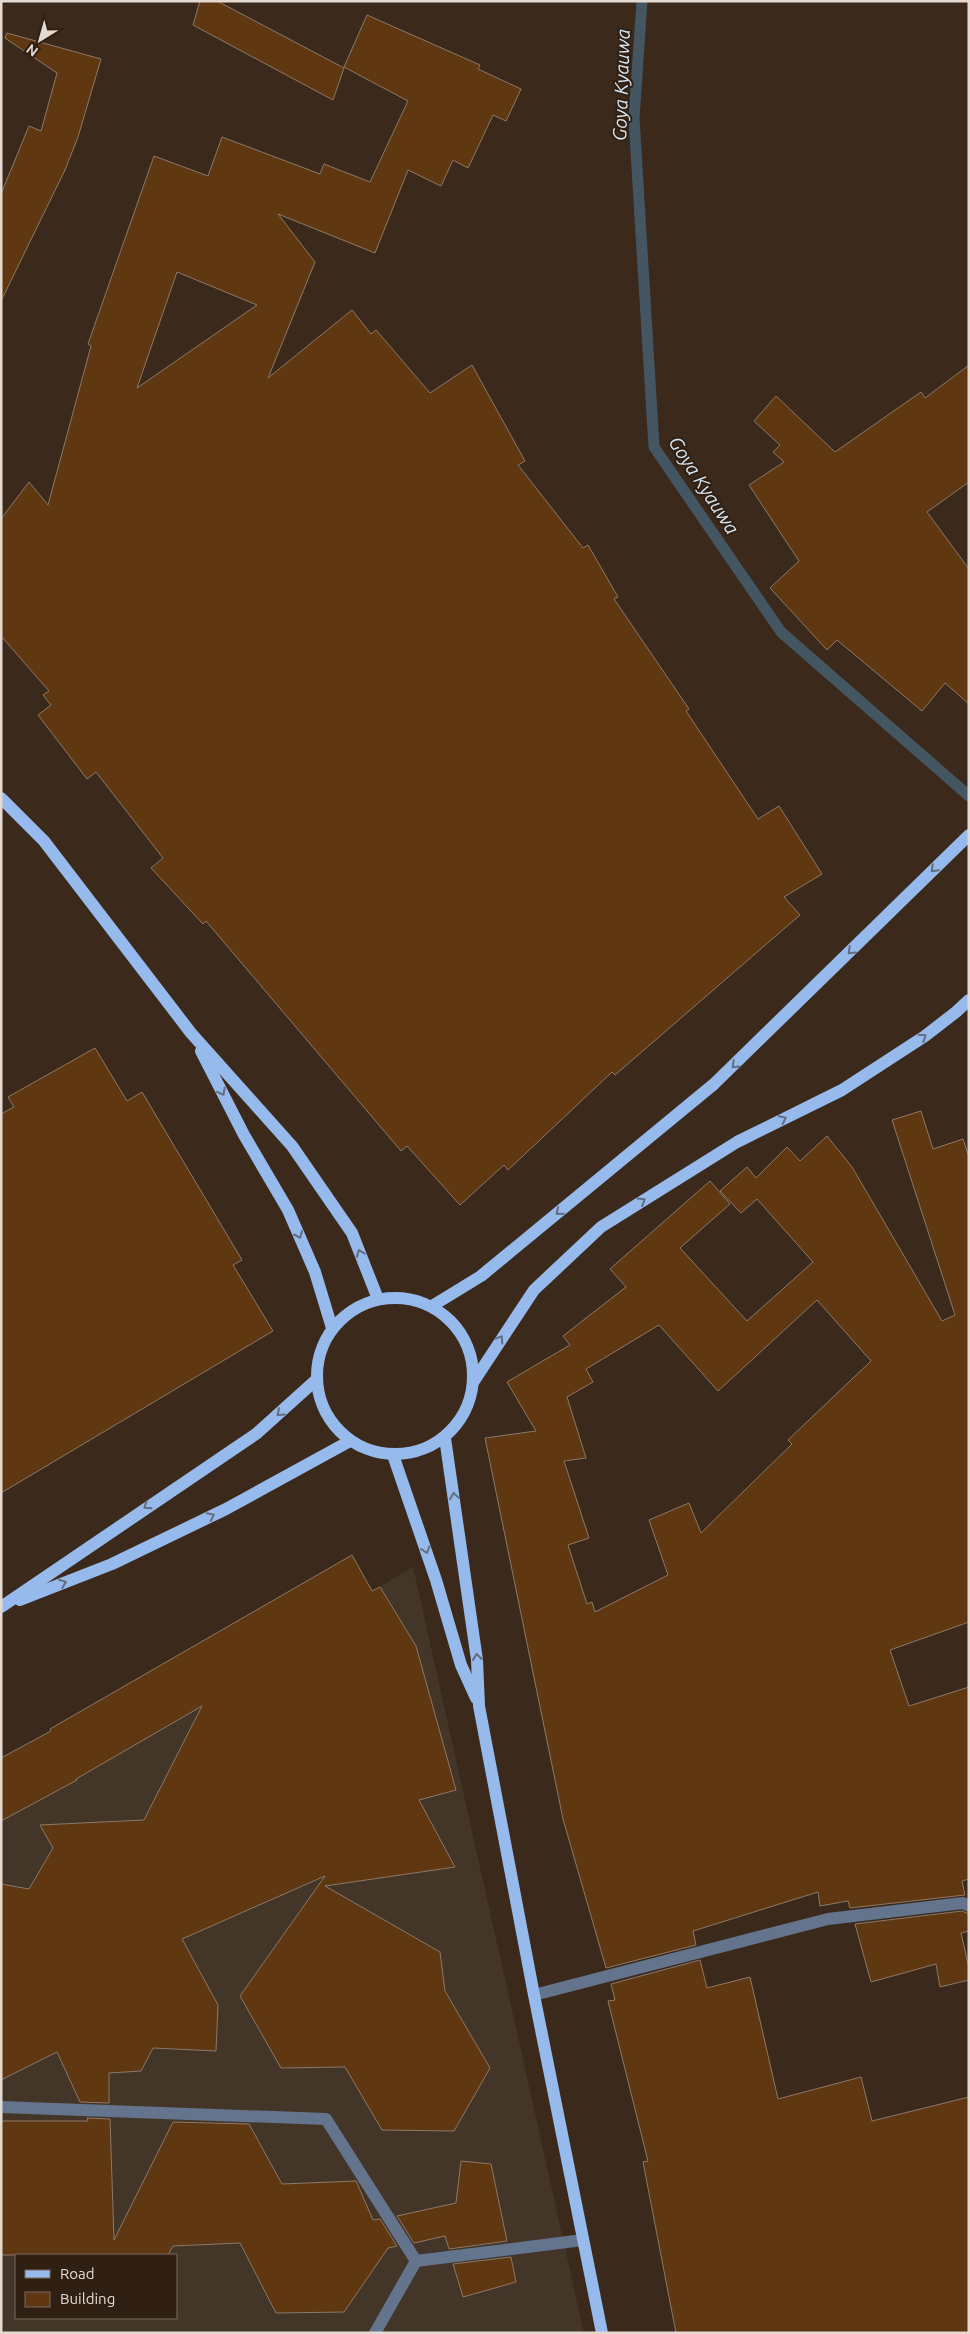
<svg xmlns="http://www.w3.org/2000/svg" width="970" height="2334" font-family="Ubuntu,sans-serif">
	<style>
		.commercial { fill: #443529; fill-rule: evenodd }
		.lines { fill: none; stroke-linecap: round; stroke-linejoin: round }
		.stream { stroke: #455663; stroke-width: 11 }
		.building { fill: #5f3711; stroke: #8d7969; fill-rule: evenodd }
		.minor { stroke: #63748c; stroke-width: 12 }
		.major { stroke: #96baeb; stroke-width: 12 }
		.oneway { stroke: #636d7f }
		.labels { text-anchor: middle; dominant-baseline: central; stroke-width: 4; stroke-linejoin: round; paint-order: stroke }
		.water-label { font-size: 19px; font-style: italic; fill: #d6e7f4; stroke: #302013 }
	</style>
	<rect width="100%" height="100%" fill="#3b2a1c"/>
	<path class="commercial" d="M413 1567 584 2333H1V1810ZM16 2255H176V2318H16Z"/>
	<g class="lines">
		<path class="stream" d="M642 1 634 118 654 447 781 632 969 796"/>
	</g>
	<g class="building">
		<path d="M200 1H217L344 68 333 100 193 25Z"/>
		<path d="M367 15 480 65 478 69 521 89 506 121 493 115 468 168 453 160 441 186 408 170 375 253 278 214 315 262 268 378 352 310 371 334 376 330 430 393 472 365 525 461 518 465 583 548 588 545 618 597 614 599 689 709 686 711 758 819 779 806 822 874 784 897 800 915 615 1075 612 1072 508 1170 504 1165 460 1205 407 1146 401 1151 206 921 203 924 151 868 163 858 96 772 87 779 38 715 51 705 43 695 49 691 1 636V519L29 482 48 505 91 346 88 344 154 156 208 176 222 137 320 174 324 164 370 182 408 101 344 67ZM177 272 257 305 137 388Z"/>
		<path d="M7 33 101 59 78 137 65 170 1 301V194L29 126 41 131 57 73 5 38Z"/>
		<path d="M969 365V482L927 512 969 569V704L945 683 922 711 837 640 827 650 770 588 799 561 749 485 784 462 773 452 780 445 754 421 776 396 835 452 921 392 925 398Z"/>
		<path d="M95 1048 127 1101 142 1092 242 1260 233 1265 273 1331 1 1493V1114L14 1107 8 1097Z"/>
		<path d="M921 1111 933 1149 963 1139 969 1157V1622L890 1650 909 1706 969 1687V1879L962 1881 965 1895 850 1908 848 1901 820 1906 818 1892 693 1931 696 1945 606 1968 563 1819 485 1438 536 1431 507 1382 570 1345 563 1336 626 1287 610 1269 710 1181 730 1204 680 1248 747 1321 813 1262 757 1199 741 1213 720 1191 747 1167 756 1178 787 1147 800 1161 827 1136 852 1167 942 1321 955 1315 892 1120ZM817 1300 871 1361 788 1440 792 1444 701 1533 689 1503 649 1520 668 1575 595 1612 592 1602 587 1604 568 1545 589 1538 564 1461 586 1458 567 1397 593 1382 586 1369 659 1325 718 1391Z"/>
		<path d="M352 1555 372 1591 380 1587 416 1646 456 1790 419 1800 455 1867 325 1886 440 1952 445 1991 490 2068 454 2131 382 2130 345 2067 281 2068 240 1996 325 1876 182 1939 218 2005 216 2051 153 2048 141 2071 109 2073V2103L80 2102 57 2052 1 2080V1884L29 1889 53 1848 40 1825 144 1820 202 1706 76 1779 77 1780 1 1821V1758L51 1731 50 1729Z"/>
		<path d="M962 1911 969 1914V1931L961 1933 969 1968V1980L940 1987 936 1964 871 1982 855 1924Z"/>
		<path d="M700 1960 707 1988 750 1977 778 2099 861 2077 872 2121 969 2097V2333H676L643 2162 648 2161 608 2001 615 2000 611 1984Z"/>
		<path d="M87 2118 110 2119 114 2240 173 2122 249 2124 282 2184 356 2181 373 2220 380 2219 397 2246 388 2248 344 2312 276 2313 240 2243 173 2246 168 2255H1V2121H88Z"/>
		<path d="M461 2161 491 2164 507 2241 449 2249 445 2236 414 2243 397 2216 456 2203Z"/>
		<path d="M511 2257 516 2282 463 2297 453 2264Z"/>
	</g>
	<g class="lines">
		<g class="minor">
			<path d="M534 1995 828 1919 963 1903 969 1906"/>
			<path d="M1 2107 326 2119 416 2261 375 2333"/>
			<path d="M416 2261 583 2240"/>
		</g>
		<g class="major">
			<path d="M1 798 44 841 191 1033 292 1146 352 1233 378 1299"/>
			<path d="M201 1051 244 1135 288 1210 315 1272 332 1328"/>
			<circle cx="395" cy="1376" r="78"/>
			<path d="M432 1306 481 1276 714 1084 969 835"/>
			<path d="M474 1381 534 1290 601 1227 737 1142 842 1090 925 1036 956 1012 969 1000"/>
			<path d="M445 1438 477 1660 479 1706 534 1995 602 2333"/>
			<path d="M393 1455 436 1580 461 1665 476 1698"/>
			<path d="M20 1600 112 1564 226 1509 350 1441"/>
			<path d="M1 1607 256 1434 316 1380"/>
		</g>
	</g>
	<defs><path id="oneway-chevron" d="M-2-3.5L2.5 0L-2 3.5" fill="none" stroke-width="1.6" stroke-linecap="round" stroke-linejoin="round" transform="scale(1.25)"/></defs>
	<g class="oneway">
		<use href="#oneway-chevron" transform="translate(934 869) rotate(135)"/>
		<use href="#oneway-chevron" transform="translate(851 951) rotate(136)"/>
		<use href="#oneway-chevron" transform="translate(923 1037) rotate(-34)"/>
		<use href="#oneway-chevron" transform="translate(735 1065) rotate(136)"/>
		<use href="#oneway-chevron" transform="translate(222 1092) rotate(62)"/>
		<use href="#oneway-chevron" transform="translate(783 1119) rotate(-26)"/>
		<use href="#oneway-chevron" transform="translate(642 1201) rotate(-32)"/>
		<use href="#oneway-chevron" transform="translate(559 1212) rotate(141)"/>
		<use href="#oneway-chevron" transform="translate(299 1235) rotate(66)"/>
		<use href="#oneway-chevron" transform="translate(360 1253) rotate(-111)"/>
		<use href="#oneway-chevron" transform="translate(500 1339) rotate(-57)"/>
		<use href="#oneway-chevron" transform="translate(280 1413) rotate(138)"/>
		<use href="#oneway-chevron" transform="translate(454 1496) rotate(-98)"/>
		<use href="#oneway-chevron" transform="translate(147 1506) rotate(146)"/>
		<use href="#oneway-chevron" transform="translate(211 1516) rotate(-26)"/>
		<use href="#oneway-chevron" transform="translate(426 1550) rotate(72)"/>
		<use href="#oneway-chevron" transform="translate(63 1583) rotate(-21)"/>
		<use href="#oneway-chevron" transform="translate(477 1657) rotate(-97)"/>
	</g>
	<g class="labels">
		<g class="water-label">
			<text transform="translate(621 85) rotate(-88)">Goya Kyauwa</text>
			<text transform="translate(704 485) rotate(57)">Goya Kyauwa</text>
		</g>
	</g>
	<rect width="970" height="2334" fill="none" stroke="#e5dad2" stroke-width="5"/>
	<rect x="15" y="2254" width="162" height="65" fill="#302013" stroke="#786a5f"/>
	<rect x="25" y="2270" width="25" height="8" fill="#96baeb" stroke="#786a5f"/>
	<text x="60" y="2279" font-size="15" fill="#e5dad2">Road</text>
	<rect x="25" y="2292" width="25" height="15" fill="#5f3711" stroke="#786a5f"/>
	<text x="60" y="2304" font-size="15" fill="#e5dad2">Building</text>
	<g transform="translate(40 40) rotate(217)" stroke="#302013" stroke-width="4" paint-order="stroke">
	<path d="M0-4L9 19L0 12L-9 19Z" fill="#e5dad2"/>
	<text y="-8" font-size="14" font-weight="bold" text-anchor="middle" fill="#e5dad2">N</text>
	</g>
</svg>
